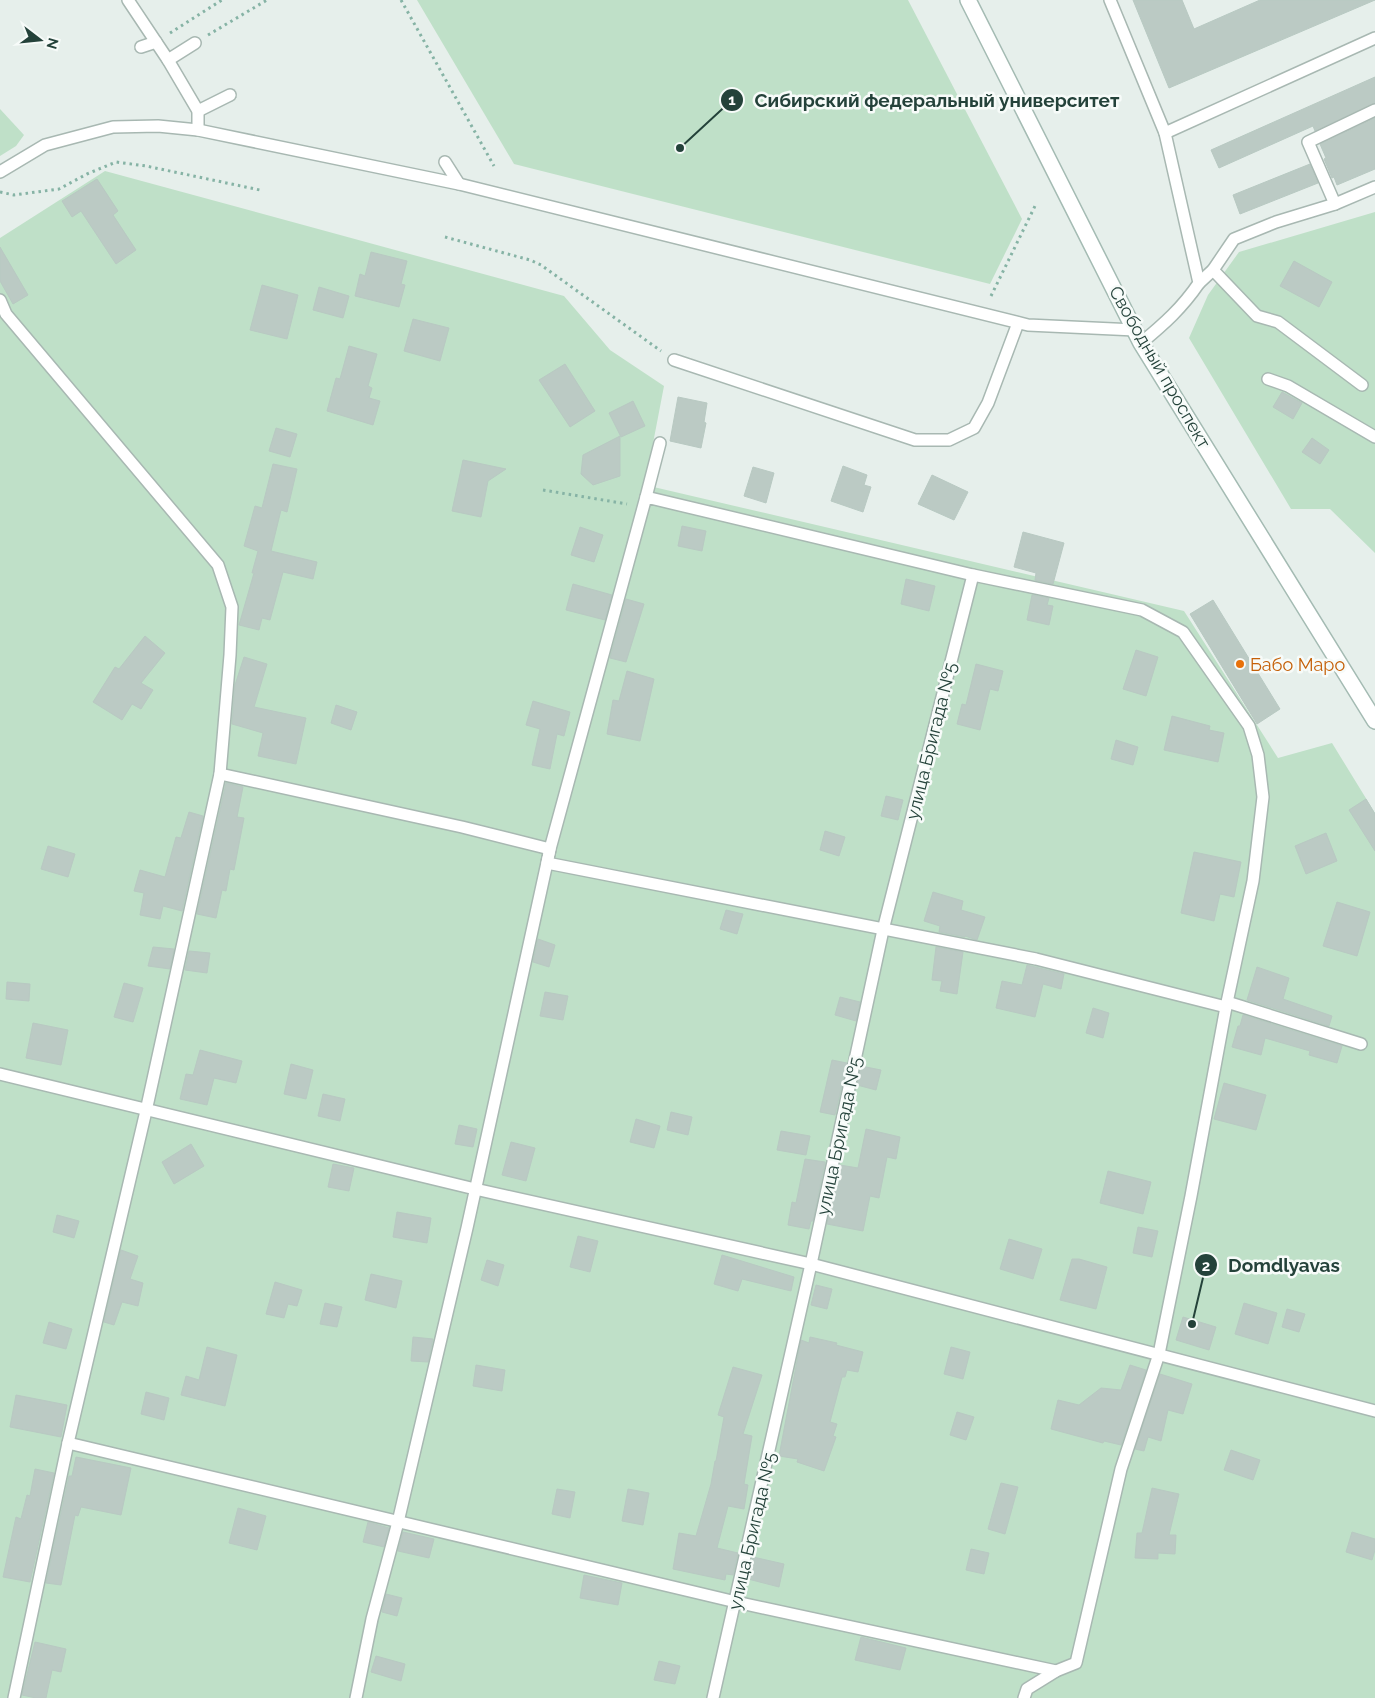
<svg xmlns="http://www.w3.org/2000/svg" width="1375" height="1698" font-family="Raleway,sans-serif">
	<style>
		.green { fill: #bfe0c8 }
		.building { fill: #bbcac4; stroke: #b8c9c2 }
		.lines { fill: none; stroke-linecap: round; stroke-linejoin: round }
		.lane-casing { stroke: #a8b8b2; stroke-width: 14 }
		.secondary-casing { stroke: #a4bbb3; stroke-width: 18 }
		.path { stroke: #86b3a5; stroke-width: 3; stroke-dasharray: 2.5 4; stroke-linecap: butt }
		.lane { stroke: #fff; stroke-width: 11 }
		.secondary { stroke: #fff; stroke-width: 15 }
		.food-dot { fill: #e8710a; stroke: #f7fbf9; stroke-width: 2 }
		.labels { text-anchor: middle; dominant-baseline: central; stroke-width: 5; stroke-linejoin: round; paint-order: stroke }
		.street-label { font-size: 18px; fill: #24423a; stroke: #f7fbf9 }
		.food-label { font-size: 18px; fill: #c56008; stroke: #f7fbf9; text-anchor: start }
		.leader { fill: none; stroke: #24423a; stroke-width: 2 }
		.callout-dot { fill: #24423a; stroke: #f7fbf9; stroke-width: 2 }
		.mark-label { font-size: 15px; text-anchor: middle; font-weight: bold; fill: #fff }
		.callout-label { font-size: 19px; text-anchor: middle; font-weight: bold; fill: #24423a; stroke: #f7fbf9; stroke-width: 5; stroke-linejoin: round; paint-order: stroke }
	</style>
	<rect width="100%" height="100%" fill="#e6efeb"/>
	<g class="green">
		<path d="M417 0H908L1022 219 990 284 514 164Z"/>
		<path d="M0 109 24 135 16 146 0 156Z"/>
		<path d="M105 171 564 296 610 350 664 386 645 485 1184 611 1278 758 1332 743 1375 813V1698H0V238Z"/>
		<path d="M1375 212V553L1330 509H1291L1189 338 1208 295 1239 252Z"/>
	</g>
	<g class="building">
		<path d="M1133 0H1182L1194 29 1260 0H1375L1169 88Z"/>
		<path d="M1375 77V103L1315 131 1313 126 1219 168 1211 150Z"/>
		<path d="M1375 118V169L1337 185 1334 177 1332 178 1324 159 1326 158 1320 144Z"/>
		<path d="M1310 164 1318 183 1240 214 1233 195Z"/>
		<path d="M97 179 118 211 113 215 136 250 116 264 81 211 72 217 62 201Z"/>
		<path d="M0 247 28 295 13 304 0 281Z"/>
		<path d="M371 252 407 261 401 284 405 285 399 307 355 296 360 274 365 276Z"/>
		<path d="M1294 261 1332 282 1319 307 1280 286Z"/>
		<path d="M262 285 298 295 287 339 250 330Z"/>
		<path d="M319 287 349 296 343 318 313 310Z"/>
		<path d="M413 319 449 328 440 361 404 351Z"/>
		<path d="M349 346 377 354 368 386 372 388 369 398 380 401 373 425 327 411 336 378 340 379Z"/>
		<path d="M565 364 595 411 570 427 539 380Z"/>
		<path d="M1282 392 1302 403 1293 419 1273 407Z"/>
		<path d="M678 397 707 403 704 422 706 423 701 448 670 441Z"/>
		<path d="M633 401 645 426 621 437 609 413Z"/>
		<path d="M276 428 297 434 290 457 269 451Z"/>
		<path d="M620 436V476L593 485 581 474 583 455Z"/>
		<path d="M1312 438 1329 450 1320 464 1302 452Z"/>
		<path d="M463 460 506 469 488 481 481 517 452 511Z"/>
		<path d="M273 464 297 469 287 512 281 510 271 551 317 562 313 579 283 572 270 620 262 618 259 630 239 625 254 573H252L258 551 244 546 255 506 262 508Z"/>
		<path d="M843 466 867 475 864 485 871 487 863 512 831 501Z"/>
		<path d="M753 467 774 473 766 503 744 496Z"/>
		<path d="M932 475 968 492 954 520 918 504Z"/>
		<path d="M682 526 706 531 702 551 678 546Z"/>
		<path d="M580 527 603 535 594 562 571 555Z"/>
		<path d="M1023 532 1064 543 1053 584 1035 580 1036 573 1014 567Z"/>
		<path d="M906 579 935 586 929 611 901 604Z"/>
		<path d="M573 584 612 595 605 620 566 610Z"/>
		<path d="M1032 595 1049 598 1047 605 1053 606 1049 625 1027 620Z"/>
		<path d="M626 599 644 604 626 662 610 658Z"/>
		<path d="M1213 600 1280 709 1257 724 1190 614Z"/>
		<path d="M145 636 165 653 141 683 153 690 141 709 132 704 122 720 93 702 115 667 119 669Z"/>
		<path d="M1136 650 1158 657 1146 696 1123 689Z"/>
		<path d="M244 657 267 664 254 707 306 718 296 764 258 756 263 733 232 724 235 685Z"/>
		<path d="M976 664 1003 671 998 691 990 689 980 730 957 724 962 704 966 705Z"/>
		<path d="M627 671 654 679 640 741 607 734 613 700 619 701Z"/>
		<path d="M533 701 570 712 564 736 557 734 550 769 532 765 540 729 526 725Z"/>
		<path d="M336 705 357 712 351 730 331 723Z"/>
		<path d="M1172 716 1210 726 1209 730 1224 733 1218 762 1164 750Z"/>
		<path d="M1116 740 1138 747 1133 765 1111 759Z"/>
		<path d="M226 783 243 787 237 817 244 818 234 870 230 869 226 891 222 890 216 918 197 914Z"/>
		<path d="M886 796 903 800 898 820 881 816Z"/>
		<path d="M1366 799 1375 814V851L1349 810Z"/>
		<path d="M189 812 203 816 182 911 163 906 160 919 140 915 144 893 134 891 140 870 165 877 176 837 181 838Z"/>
		<path d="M825 831 845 837 839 856 820 850Z"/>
		<path d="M1326 833 1337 861 1306 874 1295 846Z"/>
		<path d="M48 846 75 854 68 877 41 869Z"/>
		<path d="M1194 852 1241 862 1234 897 1220 894 1214 921 1181 913Z"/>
		<path d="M933 892 963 901 961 910 985 917 977 940 965 936V937L939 932 940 926 924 921Z"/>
		<path d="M1337 902 1370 912 1357 956 1323 946Z"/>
		<path d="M726 910 743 914 737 934 720 929Z"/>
		<path d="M538 939 555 945 549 967 533 962Z"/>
		<path d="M153 947 174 949 170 969 148 966Z"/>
		<path d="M936 947 963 952 957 994 940 991 942 981 932 980Z"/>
		<path d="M189 951 210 953 207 973 185 970Z"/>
		<path d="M1027 965 1064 974 1061 989 1043 984 1035 1017 996 1008 1002 981 1022 985Z"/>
		<path d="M1257 967 1289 978 1283 999 1332 1016 1329 1026 1247 1000Z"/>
		<path d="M7 982 30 984 29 1001 6 999Z"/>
		<path d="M124 983 143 988 133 1022 114 1017Z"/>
		<path d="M545 992 568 996 563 1020 540 1016Z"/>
		<path d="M840 997 860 1002 856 1021 835 1015Z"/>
		<path d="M1093 1008 1109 1013 1103 1038 1086 1033Z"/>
		<path d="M1243 1015 1342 1046 1337 1063 1309 1055 1310 1051 1265 1038 1261 1055 1232 1047 1238 1026H1240Z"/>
		<path d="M33 1023 68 1030 61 1065 26 1058Z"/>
		<path d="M200 1050 242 1061 236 1083 214 1078 207 1105 180 1099 186 1074 193 1075Z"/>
		<path d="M832 1060 847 1063 835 1115 820 1112Z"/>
		<path d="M291 1064 313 1070 306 1099 284 1094Z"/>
		<path d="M861 1066 881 1070 876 1090 857 1085Z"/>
		<path d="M1224 1083 1266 1095 1256 1130 1214 1119Z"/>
		<path d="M323 1094 345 1099 340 1121 318 1116Z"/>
		<path d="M671 1112 692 1117 688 1135 667 1130Z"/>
		<path d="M636 1119 660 1126 654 1148 630 1142Z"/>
		<path d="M459 1125 477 1129 473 1147 455 1144Z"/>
		<path d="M866 1129 900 1137 896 1159 887 1157 879 1198 870 1196 863 1231 827 1224 840 1165 858 1168Z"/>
		<path d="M781 1131 810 1136 806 1155 777 1150Z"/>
		<path d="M511 1142 535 1148 526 1181 502 1175Z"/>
		<path d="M191 1144 204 1166 174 1184 162 1162Z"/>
		<path d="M805 1159 825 1162 813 1221H811L809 1229 788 1225 792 1202 796 1203Z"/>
		<path d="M333 1164 354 1168 349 1191 328 1187Z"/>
		<path d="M1108 1171 1151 1182 1143 1214 1100 1203Z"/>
		<path d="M397 1212 431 1218 427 1243 393 1237Z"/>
		<path d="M57 1215 79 1221 74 1238 53 1232Z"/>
		<path d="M1138 1227 1158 1231 1152 1257 1133 1253Z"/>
		<path d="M578 1236 598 1241 590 1272 570 1267Z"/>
		<path d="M1009 1239 1042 1249 1033 1279 1000 1269Z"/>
		<path d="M121 1250 138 1256 130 1279 143 1283 138 1306 122 1302 114 1325 104 1322Z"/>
		<path d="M722 1255 794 1277 791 1291 742 1279 738 1291 714 1284Z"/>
		<path d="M1072 1259H1079L1107 1267 1096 1309 1060 1300Z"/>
		<path d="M487 1260 504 1265 498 1286 481 1280Z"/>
		<path d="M371 1274 402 1281 396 1308 365 1300Z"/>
		<path d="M275 1282 302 1290 297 1306 288 1304 284 1318 266 1314Z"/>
		<path d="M816 1285 832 1289 827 1309 811 1305Z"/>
		<path d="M325 1303 342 1307 337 1327 320 1324Z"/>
		<path d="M1244 1303 1277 1313 1268 1344 1235 1334Z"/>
		<path d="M1287 1309 1305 1314 1299 1332 1282 1327Z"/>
		<path d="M1183 1317 1216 1327 1209 1350 1176 1340Z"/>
		<path d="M49 1322 72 1329 66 1349 43 1343Z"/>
		<path d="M413 1337 433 1339 428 1362 411 1361Z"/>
		<path d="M810 1337 837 1343 836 1345 863 1352 858 1372 847 1370 845 1377H842L830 1422 837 1424 833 1436 836 1437 824 1471 797 1462 798 1459 779 1456 801 1340 809 1343Z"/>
		<path d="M207 1347 237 1355 225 1406 181 1395 186 1376 199 1380Z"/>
		<path d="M951 1347 970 1352 963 1379 944 1374Z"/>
		<path d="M476 1365 505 1370 502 1391 473 1386Z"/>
		<path d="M1130 1365 1146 1370 1121 1445 1104 1441 1103 1443 1051 1429 1058 1400 1079 1405 1101 1388 1121 1390Z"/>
		<path d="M733 1367 762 1375 743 1434 752 1436 744 1484 748 1485 744 1509 728 1506 717 1548 738 1553 733 1575 726 1574 725 1580 673 1569 679 1533 696 1536 711 1484 715 1461H716L724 1417 718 1415Z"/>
		<path d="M1160 1374 1192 1384 1183 1414 1168 1410 1161 1441 1148 1437 1144 1451 1135 1449Z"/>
		<path d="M146 1392 169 1398 164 1420 141 1414Z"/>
		<path d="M16 1395 67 1405 61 1437 10 1427Z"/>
		<path d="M957 1412 974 1417 966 1440 950 1435Z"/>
		<path d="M1231 1450 1260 1460 1253 1480 1224 1470Z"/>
		<path d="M76 1457 131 1468 121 1515 81 1507 78 1516 75 1515 61 1585 46 1583 69 1476H72Z"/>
		<path d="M35 1469 54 1473 30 1582 3 1577 16 1517 21 1519 27 1495 30 1496Z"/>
		<path d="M1001 1483 1018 1487 1005 1534 988 1529Z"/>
		<path d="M1152 1488 1179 1494 1169 1535H1176L1175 1554 1158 1553V1559L1135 1558 1137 1533H1142Z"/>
		<path d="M557 1489 575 1492 570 1518 552 1514Z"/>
		<path d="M628 1489 649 1493 643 1525 622 1521Z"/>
		<path d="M238 1508 266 1516 257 1550 229 1543Z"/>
		<path d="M368 1522 389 1528 384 1547 363 1542Z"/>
		<path d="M403 1532 434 1539 429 1558 398 1551Z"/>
		<path d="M1352 1532 1375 1539V1550L1372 1560 1346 1552Z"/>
		<path d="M971 1549 989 1553 984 1574 966 1570Z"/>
		<path d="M753 1557 784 1564 779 1587 748 1579Z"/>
		<path d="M584 1575 622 1583 618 1605 580 1598Z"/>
		<path d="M386 1594 402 1598 397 1616 382 1612Z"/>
		<path d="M861 1637 906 1648 900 1670 855 1660Z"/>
		<path d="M35 1642 66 1649 61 1672 52 1670 46 1698H36L22 1695Z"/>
		<path d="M376 1656 405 1664 401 1681 371 1672Z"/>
		<path d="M659 1661 680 1666 675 1684 654 1680Z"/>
	</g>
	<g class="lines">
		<g class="lane-casing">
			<g id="lane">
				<path d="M128 0 168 60 198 111V130"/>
				<path d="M1110 0 1165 133 1199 283C1182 308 1164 324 1141 343"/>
				<path d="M141 47 156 42"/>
				<path d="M168 60 195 43"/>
				<path d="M198 111 230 95"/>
				<path d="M1165 133 1375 38"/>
				<path d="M445 162 459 184"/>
				<path d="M0 172 45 145 113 127 158 126 198 130 459 184 1028 325 1135 330"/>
				<path d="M1335 204 1308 142 1375 110"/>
				<path d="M1213 270 1257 316 1278 322 1362 385"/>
				<path d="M1199 283 1213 270 1234 239 1276 222 1335 204 1375 187"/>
				<path d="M0 300 6 314 218 565 232 607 230 655 220 774 146 1111 68 1443 14 1698"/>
				<path d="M674 360 915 440H949L974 428 988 403 1018 323"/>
				<path d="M1268 379 1288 386 1375 437"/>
				<path d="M646 497 660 443"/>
				<path d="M220 774 462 827 550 849 547 863 1036 959 1226 1007 1227 1002 1361 1044"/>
				<path d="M0 1074 475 1189 811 1264 1375 1411"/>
				<path d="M68 1443 736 1602 1056 1671"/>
				<path d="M356 1698 372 1619 398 1522 467 1228 550 849 646 497 973 575 1142 610 1183 632 1249 726 1258 755 1263 797 1253 881 1226 1007 1191 1196 1159 1354 1121 1469 1076 1663 1056 1671 1027 1689 1024 1698"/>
				<path d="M713 1698 811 1264 883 930 973 575"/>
			</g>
		</g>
		<g class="secondary-casing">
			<path id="secondary" d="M968 0 1141 343 1375 721"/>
		</g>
		<g class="path">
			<path d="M401 0 494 166"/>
			<path d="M170 33 222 0"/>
			<path d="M208 35 267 0"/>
			<path d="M0 192 14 195 59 189 87 174 116 162 146 166 260 190"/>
			<path d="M445 237 530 260 541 265 661 351"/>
			<path d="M991 296 1036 204"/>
			<path d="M543 490 627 504"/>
		</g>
		<use href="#lane" class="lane"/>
		<use href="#secondary" class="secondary"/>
	</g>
	<circle class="food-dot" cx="1240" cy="664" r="5"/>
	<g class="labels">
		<g class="street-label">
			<text transform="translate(1160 367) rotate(60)">Свободный проспект</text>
			<text transform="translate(931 741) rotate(-76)">улица Бригада №5</text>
			<text transform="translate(839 1136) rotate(-78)">улица Бригада №5</text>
			<text transform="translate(752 1531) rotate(-77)">улица Бригада №5</text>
		</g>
		<g class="food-label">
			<text x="1250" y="664">Бабо Маро</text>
		</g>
	</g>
	<path class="leader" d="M680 148L732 100M1192 1324L1206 1265"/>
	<g class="callout-dot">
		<circle cx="680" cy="148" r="5"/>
		<circle cx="1192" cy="1324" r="5"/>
		<circle cx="732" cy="100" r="12"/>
		<circle cx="1206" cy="1265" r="12"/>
	</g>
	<g class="mark-label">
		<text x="732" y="105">1</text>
		<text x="1206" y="1271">2</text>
	</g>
	<g class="callout-label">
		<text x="937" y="107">Сибирский федеральный университет</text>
		<text x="1284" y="1272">Domdlyavas</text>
	</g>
	<g transform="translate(40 40) rotate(106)" stroke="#f7fbf9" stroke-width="4" paint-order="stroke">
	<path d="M0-4L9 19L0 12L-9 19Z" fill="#24423a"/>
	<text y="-8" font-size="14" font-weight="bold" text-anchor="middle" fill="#24423a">N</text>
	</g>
</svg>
